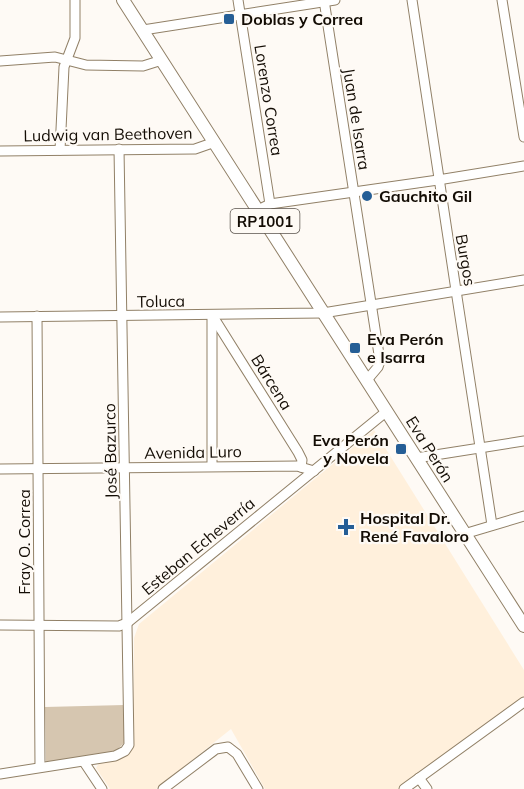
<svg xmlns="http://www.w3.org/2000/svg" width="524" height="789" font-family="Mulish,sans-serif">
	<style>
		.built { fill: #fff0dc }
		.green { fill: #d6c6b0 }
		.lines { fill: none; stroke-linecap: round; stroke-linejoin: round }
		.minor-casing { stroke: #918067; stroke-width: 11 }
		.major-casing { stroke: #918067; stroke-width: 14 }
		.minor { stroke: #fff; stroke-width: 9 }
		.major { stroke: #fff; stroke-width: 12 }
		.poi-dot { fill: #255e96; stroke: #fefaf5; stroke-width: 2 }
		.labels { text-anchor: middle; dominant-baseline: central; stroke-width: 4.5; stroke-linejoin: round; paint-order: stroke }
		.shield { fill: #fefaf5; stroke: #5a534c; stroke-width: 1.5 }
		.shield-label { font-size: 15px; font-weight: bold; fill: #130c04 }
		.poi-label { font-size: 16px; font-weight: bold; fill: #130c04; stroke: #fefaf5; text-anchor: start }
		.street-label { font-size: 16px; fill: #130c04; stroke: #fefaf5 }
	</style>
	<rect width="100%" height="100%" fill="#fefaf5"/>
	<path class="built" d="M374 430 524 670V697L399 789H265L231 729 156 789H110L96 768 99 763 126 757 133 746 134 638 139 624Z"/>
	<path class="green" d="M124 705 125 742 115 752 46 762 45 707Z"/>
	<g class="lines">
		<g class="minor-casing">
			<g id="minor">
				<path d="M238 0 270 204"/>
				<path d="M324 0 380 361 378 367 367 380"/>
				<path d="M412 0C437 175 466 350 492 525"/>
				<path d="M502 0 524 137"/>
				<path d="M143 30 335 0"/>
				<path d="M0 61 55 57 86 65 143 66 162 60"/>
				<path d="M60 150 64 67 75 38V0"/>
				<path d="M0 151 195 149 215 142"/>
				<path d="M258 210 270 204 438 180 524 166"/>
				<path d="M212 315 298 452 302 460 301 467"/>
				<path d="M37 316 40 767"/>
				<path d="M0 317 323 313 524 280"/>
				<path d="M416 458 524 441"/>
				<path d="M212 466V315"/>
				<path d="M0 469 297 466 314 471"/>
				<path d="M464 534 524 516"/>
				<path d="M0 625 119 626 127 623 387 411"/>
				<path d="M84 762 102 789"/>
				<path d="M0 774 115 756 125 751 129 745 119 149"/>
				<path d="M419 778 427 789"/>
				<path d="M163 789 216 749 228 747 237 754 258 789"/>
				<path d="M404 789 524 702"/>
			</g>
		</g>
		<g class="major-casing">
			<path id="major" d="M123 0 524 626"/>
		</g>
		<use href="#minor" class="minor"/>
		<use href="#major" class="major"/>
	</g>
	<g class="poi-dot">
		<rect x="223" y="13" width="12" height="12" rx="3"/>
		<circle cx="367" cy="196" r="6"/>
		<rect x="349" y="342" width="12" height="12" rx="3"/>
		<rect x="395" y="443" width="12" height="12" rx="3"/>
		<path d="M343 518h6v6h6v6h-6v6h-6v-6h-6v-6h6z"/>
	</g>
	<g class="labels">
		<rect class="shield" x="230.5" y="209" width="69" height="24" rx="4.5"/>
		<g class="shield-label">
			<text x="265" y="221">RP1001</text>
		</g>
		<g class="poi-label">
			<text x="241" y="19">Doblas y Correa</text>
			<text x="379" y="196">Gauchito Gil</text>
			<text x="367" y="339">Eva Perón<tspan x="367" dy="18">e Isarra</tspan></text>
			<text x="389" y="440" text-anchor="end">Eva Perón<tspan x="389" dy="18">y Novela</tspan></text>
			<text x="360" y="518">Hospital Dr.<tspan x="360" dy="18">René Favaloro</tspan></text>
		</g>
		<g class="street-label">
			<text transform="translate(269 100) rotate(81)">Lorenzo Correa</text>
			<text transform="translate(357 119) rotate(81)">Juan de Isarra</text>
			<text transform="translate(108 134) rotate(-1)">Ludwig van Beethoven</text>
			<text transform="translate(466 260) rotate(80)">Burgos</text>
			<text transform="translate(161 301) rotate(-1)">Toluca</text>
			<text transform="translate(272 382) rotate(58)">Bárcena</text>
			<text transform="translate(430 449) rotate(58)">Eva Perón</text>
			<text transform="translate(110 451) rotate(-91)">José Bazurco</text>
			<text transform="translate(193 452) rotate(-1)">Avenida Luro</text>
			<text transform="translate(24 542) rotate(-90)">Fray O. Correa</text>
			<text transform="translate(198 546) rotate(-40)">Esteban Echeverría</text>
		</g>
	</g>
</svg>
